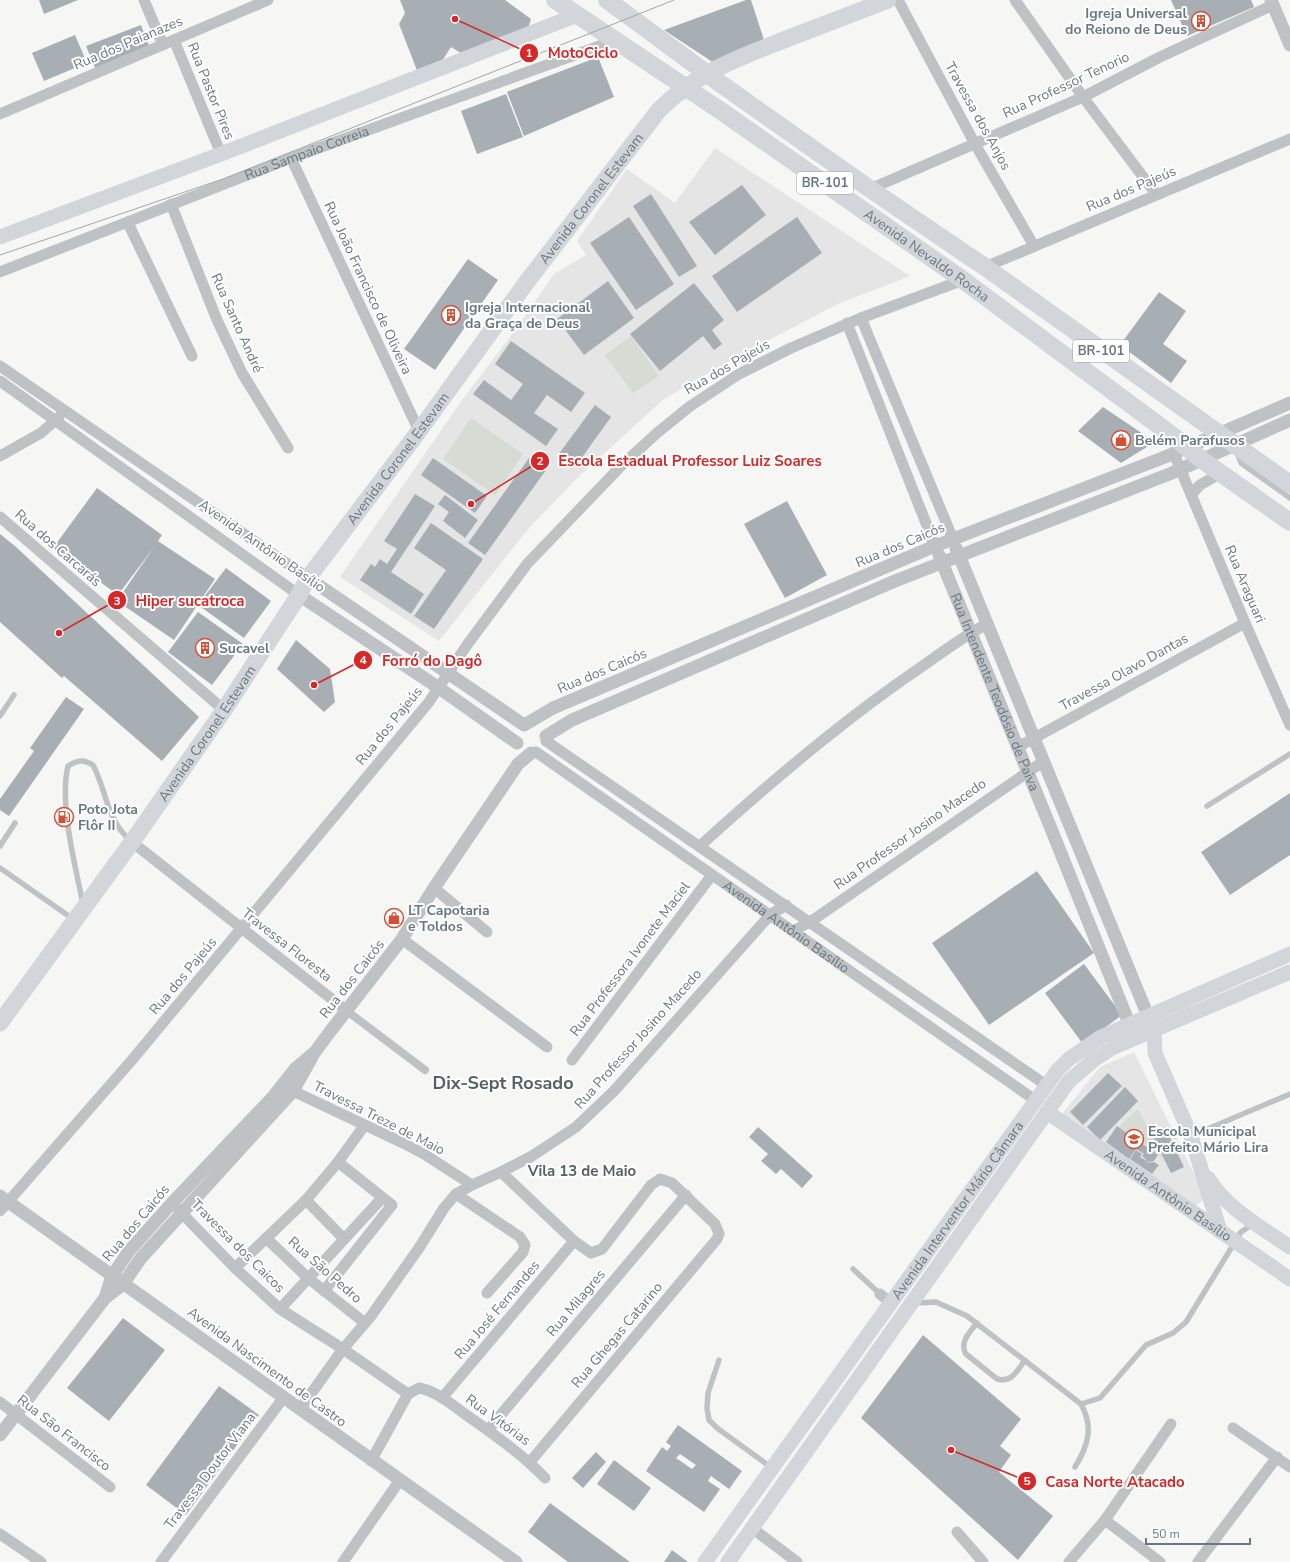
<svg xmlns="http://www.w3.org/2000/svg" width="1290" height="1562" font-family="'Nunito Sans',sans-serif">
<style>
.built{fill:#e4e5e4}
.green{fill:#d6dbd3}
.building{fill:#a8afb4;fill-rule:evenodd}
.lines{fill:none;stroke-linecap:round;stroke-linejoin:round}
.service{stroke:#bec2c5;stroke-width:5.5}
.pedestrian{stroke:#bec2c5;stroke-width:8}
.minor{stroke:#bec2c5;stroke-width:11}
.tertiary{stroke:#bec2c5;stroke-width:13}
.secondary{stroke:#d2d6da;stroke-width:15}
.primary{stroke:#d2d6da;stroke-width:17}
.trunk{stroke:#d2d6da;stroke-width:18}
.tram{stroke:#a0a6ab;stroke-width:1}
.labels{text-anchor:middle;dominant-baseline:central;stroke-width:4;stroke-linejoin:round;paint-order:stroke}
.shield{fill:#fff;stroke:#95a0a8;stroke-width:1}
.shield-label{font-size:13px;font-weight:bold;fill:#687882}
.poi-label{font-size:14px;font-weight:bold;fill:#687882;stroke:#fff;text-anchor:start}
.street-label{font-size:14px;fill:#687882;stroke:#fff}
.neighbourhood-label{font-size:15px;font-weight:bold;fill:#556167;stroke:#fff}
.district-label{font-size:18px;font-weight:bold;fill:#556167;stroke:#fff}
.leader{fill:none;stroke:#d62828;stroke-width:1.5}
.callout-dot{fill:#d62828;stroke:#fff;stroke-width:1.5}
.mark-label{font-size:12px;text-anchor:middle;font-weight:bold;fill:#fff}
.callout-label{font-size:15px;text-anchor:middle;font-weight:bold;fill:#d62828;stroke:#fff;stroke-width:4;stroke-linejoin:round;paint-order:stroke}
</style>
<rect width="100%" height="100%" fill="#f6f6f4"/>
<g class="built">
<polygon points="715,148 910,276 840,303 740,355 664,399 575,480 529,528 439,641 340,577 462,400 510,337 554,274 586,255 577,241 627,169 675,203"/>
<polygon points="1134,1052 1206,1198 1192,1208 1062,1114 1100,1067"/>
</g>
<g class="green">
<polygon points="631,336 659,376 633,393 605,355"/>
<polygon points="471,418 523,454 495,495 443,459"/>
<polygon points="1138,1109 1164,1159 1119,1127"/>
</g>
<g class="building">
<polygon points="39,0 78,0 44,14"/>
<polygon points="400,0 505,0 531,19 527,32 464,55 451,47 440,64 418,73 399,24 405,13"/>
<polygon points="746,0 751,0 765,43 714,63 664,30"/>
<polygon points="1171,0 1251,0 1254,7 1187,36"/>
<polygon points="141,25 150,48 96,70 86,46"/>
<polygon points="75,35 87,63 44,81 32,53"/>
<polygon points="598,57 614,97 524,136 507,92"/>
<polygon points="506,94 523,137 477,154 461,111"/>
<polygon points="742,185 766,215 715,255 689,222"/>
<polygon points="651,194 697,266 679,277 633,206"/>
<polygon points="629,217 674,284 636,310 590,243"/>
<polygon points="797,217 822,253 737,312 712,276"/>
<polygon points="468,259 498,280 435,370 404,349"/>
<polygon points="608,281 634,318 584,355 557,319"/>
<polygon points="694,283 724,320 712,330 722,344 714,350 703,336 660,371 630,334"/>
<polygon points="1159,292 1186,311 1163,344 1187,361 1171,383 1120,345"/>
<polygon points="511,341 585,393 571,412 547,395 534,413 558,429 546,446 473,394 484,380 511,400 523,384 495,364"/>
<polygon points="595,405 611,417 575,467 558,455"/>
<polygon points="1103,407 1155,442 1121,463 1078,431"/>
<polygon points="433,458 487,496 475,513 421,475"/>
<polygon points="529,458 546,470 485,555 468,543"/>
<polygon points="97,488 162,535 158,541 215,579 174,640 117,601 154,547 118,595 53,548"/>
<polygon points="415,494 435,506 391,572 424,594 411,614 360,580 371,564 375,567 380,559 387,564 397,549 384,541"/>
<polygon points="445,495 478,520 465,538 443,521 449,512 438,504"/>
<polygon points="787,501 827,575 785,598 744,524"/>
<polygon points="431,523 483,559 434,629 414,616 446,570 414,548"/>
<polygon points="0,534 16,547 199,717 162,761 64,676 62,678 0,622"/>
<polygon points="226,568 271,601 244,638 198,605"/>
<polygon points="198,612 243,644 212,685 168,652"/>
<polygon points="296,640 330,669 335,702 324,712 277,669"/>
<polygon points="66,697 84,709 9,816 0,810 0,799 34,751 30,748"/>
<polygon points="1290,793 1290,855 1230,895 1201,852"/>
<polygon points="1037,871 1094,953 989,1025 932,943"/>
<polygon points="1084,964 1122,1015 1083,1044 1045,993"/>
<polygon points="1108,1073 1122,1086 1083,1125 1070,1112"/>
<polygon points="1125,1087 1138,1101 1100,1140 1087,1127"/>
<polygon points="1117,1126 1158,1155 1154,1161 1149,1162 1142,1156 1144,1154 1136,1149 1129,1159 1106,1142"/>
<polygon points="758,1127 813,1176 802,1188 781,1169 776,1174 761,1161 768,1154 749,1137"/>
<polygon points="1165,1127 1184,1167 1171,1173 1152,1134"/>
<polygon points="1136,1150 1142,1154 1140,1157 1149,1162 1146,1163 1154,1162 1159,1165 1152,1174 1130,1159"/>
<polygon points="123,1318 165,1350 109,1421 67,1388"/>
<polygon points="923,1335 1021,1419 1000,1446 1011,1455 999,1472 1053,1516 1018,1560 861,1418"/>
<polygon points="219,1386 259,1415 186,1515 146,1485"/>
<path d="M678,1425l64,46 -13,18 -18,-13 -3,5 12,8 -16,23 -58,-41 16,-24 5,4 4,-5 -5,-4zM680,1454l16,11 -4,4 -16,-11z"/>
<polygon points="596,1452 606,1462 583,1488 572,1478"/>
<polygon points="614,1460 651,1488 634,1511 597,1484"/>
<polygon points="550,1503 630,1562 568,1562 528,1532"/>
<polygon points="672,1550 688,1562 664,1562"/>
</g>
<g class="lines">
<g class="service">
<polyline points="1237,452 1241,463 1290,498"/>
<polyline points="0,716 14,695"/>
<polyline points="1207,806 1290,754"/>
<polyline points="0,846 15,823"/>
<polyline points="0,868 73,919"/>
<path d="M83,904c-8,-39 -24,-101 -15,-138 10,-6 15,-7 25,-1 14,26 13,55 37,75"/>
<polyline points="1191,1136 1290,1094"/>
<polyline points="853,1269 880,1294"/>
<path d="M916,1303l20,-1 31,14 114,88c13,23 7,42 -6,63"/>
<path d="M977,1323c-7,9 -18,19 -11,31l31,25c15,4 20,-8 28,-19"/>
<polyline points="719,1360 708,1393 707,1408 709,1420 717,1428 772,1468"/>
<polyline points="1081,1404 1100,1398 1146,1345 1173,1333 1186,1322 1241,1232 1253,1224"/>
</g>
<polyline class="pedestrian" points="347,1011 425,1070"/>
<g class="minor">
<polyline points="144,0 163,45"/>
<polyline points="898,0 975,144 1034,246"/>
<polyline points="1015,0 1083,97 1156,194"/>
<polyline points="174,40 221,154"/>
<polyline points="0,114 268,0"/>
<polyline points="291,158 419,431"/>
<polyline points="870,189 1083,97 1160,57 1273,5"/>
<polyline points="171,204 217,320 242,373 288,448"/>
<polyline points="128,223 192,356"/>
<polyline points="985,267 1290,139"/>
<path id="s1" d="M0,272l291,-114 325,-118"/>
<polyline points="861,318 953,539"/>
<polyline points="847,323 935,546"/>
<polyline points="0,366 308,578"/>
<polyline points="0,381 299,595"/>
<polyline points="1174,454 1245,623 1290,725"/>
<polyline points="0,456 41,433 59,417"/>
<polyline points="1191,495 1200,485 1221,473"/>
<polyline points="0,517 224,710"/>
<polyline points="546,741 1046,1085"/>
<polyline points="1018,747 1245,623"/>
<path id="s2" d="M536,752l499,348"/>
<polyline points="132,842 347,1011"/>
<path d="M700,846c67,-61 136,-120 211,-172 25,-17 49,-36 76,-50"/>
<polyline points="434,888 487,932"/>
<polyline points="793,931 810,922 1044,761"/>
<polyline points="402,939 547,1047"/>
<polyline points="572,1060 712,875"/>
<polyline points="293,1091 403,1143 424,1154 472,1185"/>
<polyline points="501,1172 574,1241 591,1253 602,1249 651,1185 660,1179 672,1183 715,1224 719,1234 717,1239 530,1462"/>
<polyline points="456,1194 520,1237 525,1245 523,1252 487,1293"/>
<polyline points="306,1200 344,1239"/>
<polyline points="172,1203 235,1268 280,1309 343,1349 408,1394"/>
<polyline points="0,1211 132,1060 429,702 467,645 527,564 622,465 657,433 689,407 739,374 791,348 861,318 963,280"/>
<polyline points="266,1238 308,1278 365,1323"/>
<polyline points="235,1268 306,1200 338,1162 364,1126"/>
<polyline points="324,1291 392,1205 338,1162"/>
<polyline points="880,1294 891,1303"/>
<polyline points="280,1309 382,1198"/>
<polyline points="442,1398 574,1241"/>
<polyline points="0,1402 110,1487"/>
<polyline points="300,1409 343,1349 371,1316 419,1248 444,1208 456,1194 472,1185 501,1172 532,1156 576,1127 614,1091 770,915 786,905"/>
<polyline points="1233,1428 1290,1467"/>
<polyline points="488,1430 686,1195"/>
<path d="M371,1461l37,-67 11,-6c17,3 32,16 46,26 28,20 56,39 80,64"/>
<polyline points="1105,1520 1160,1562"/>
<polyline points="752,1528 797,1562"/>
<polyline points="957,1532 983,1562"/>
<polyline points="0,1534 41,1562"/>
<polyline points="161,1562 284,1397"/>
<polyline points="343,1562 400,1480"/>
<polyline points="1069,1562 1105,1520 1171,1424"/>
<polyline points="1198,1562 1277,1457"/>
</g>
<g class="tertiary">
<polyline points="1271,0 1290,45"/>
<polyline points="956,548 1148,1016"/>
<path id="s3" d="M939,555l113,276 77,192"/>
<polyline points="308,578 524,725"/>
<polyline points="299,595 439,688 517,743"/>
<polyline points="526,724 553,708 935,546 1165,457 1290,403"/>
<polyline points="546,736 572,720 895,581 1172,473 1290,420"/>
<polyline points="0,1196 516,1562"/>
<polyline points="105,1298 112,1276 129,1251 172,1203 272,1098 295,1069 315,1052 329,1033 402,939 434,888 518,764 531,753"/>
<polyline points="0,1435 105,1298 123,1284 141,1258 293,1091 312,1057"/>
</g>
<g class="secondary">
<polyline points="0,237 221,154 577,15"/>
<polyline points="1151,1022 1154,1029 1155,1053 1191,1136 1220,1231"/>
<path id="s4" d="M1047,1112l243,167"/>
<path d="M1208,1178c19,31 53,49 82,69"/>
<path id="s5" d="M705,1562l352,-491 12,-12 32,-22 189,-83"/>
<polyline points="728,1562 1069,1081 1095,1059 1114,1047 1290,972"/>
</g>
<path class="primary" id="s6" d="M0,1023l132,-181 92,-132 75,-115 9,-17 111,-147 107,-148 133,-173c40,-39 79,-52 130,-72 33,-13 66,-25 99,-38"/>
<g class="trunk">
<path id="s7" d="M555,0l166,111 242,169 210,156 29,24 88,62"/>
<polyline points="607,0 721,84 870,189 985,267 1290,484"/>
</g>
<polyline class="tram" points="0,255 223,179 674,0"/>
</g>
<defs>
<symbol id="building-ring" viewBox="-11 -11 22 22"><circle r="9.5" fill="#fff" stroke="#d25038" stroke-width="1.5"/><path d="M-4-6H4V6H1V3H-1V6H-4ZM-2.5-4.3h1.7v1.8h-1.7ZM.8-4.3h1.7v1.8H.8ZM-2.5-1h1.7V.8h-1.7ZM.8-1h1.7V.8H.8Z" fill="#d25038"/></symbol>
<symbol id="shop-ring" viewBox="-11 -11 22 22"><circle r="9.5" fill="#fff" stroke="#d25038" stroke-width="1.5"/><path d="M-5-2.5h2.3a2.7 3.5 0 0 1 5.4 0H5L5.5 6h-11ZM-1.5-2.5h3a1.5 2.3 0 0 0-3 0Z" fill="#d25038"/></symbol>
<symbol id="fuel-ring" viewBox="-11 -11 22 22"><circle r="9.5" fill="#fff" stroke="#d25038" stroke-width="1.5"/><path d="M-5.5-6h7V0h2V4h1.3V-2.5L3-4.5l.8-.8L6-3V5H2.5V1h-1V6h-7ZM-4.2-4.7v3.2H.2V-4.7Z" fill="#d25038"/></symbol>
<symbol id="school-ring" viewBox="-11 -11 22 22"><circle r="9.5" fill="#fff" stroke="#d25038" stroke-width="1.5"/><path d="M0-5L7-2L0 1L-7-2ZM-4 1L0 2.5L4 1V4Q0 6-4 4Z" fill="#d25038"/></symbol>
</defs>
<g fill-rule="evenodd">
<use href="#building-ring" x="1190" y="10" width="22" height="22"/>
<use href="#building-ring" x="440" y="304" width="22" height="22"/>
<use href="#shop-ring" x="1110" y="429" width="22" height="22"/>
<use href="#building-ring" x="194" y="637" width="22" height="22"/>
<use href="#fuel-ring" x="53" y="806" width="22" height="22"/>
<use href="#shop-ring" x="383" y="907" width="22" height="22"/>
<use href="#school-ring" x="1123" y="1128" width="22" height="22"/>
</g>
<g class="labels">
<g class="shield">
<rect x="797" y="172" width="56" height="22" rx="3"/>
<rect x="1073" y="340" width="56" height="22" rx="3"/>
</g>
<g class="shield-label">
<text x="825" y="183">BR-101</text>
<text x="1101" y="351">BR-101</text>
</g>
<g class="poi-label">
<text x="1187" y="13" text-anchor="end">Igreja Universal<tspan x="1187" dy="16">do Reiono de Deus</tspan></text>
<text x="465" y="307">Igreja Internacional<tspan x="465" dy="16">da Graça de Deus</tspan></text>
<text x="1135" y="440">Belém Parafusos</text>
<text x="219" y="648">Sucavel</text>
<text x="78" y="809">Poto Jota<tspan x="78" dy="16">Flôr II</tspan></text>
<text x="408" y="910">LT Capotaria<tspan x="408" dy="16">e Toldos</tspan></text>
<text x="1148" y="1131">Escola Municipal<tspan x="1148" dy="16">Prefeito Mário Lira</tspan></text>
</g>
<g class="street-label">
<text transform="translate(128 43) rotate(-23)">Rua dos Paianazes</text>
<text transform="translate(1066 85) rotate(-25)">Rua Professor Tenorio</text>
<text transform="translate(211 91) rotate(68)">Rua Pastor Pires</text>
<text transform="translate(978 116) rotate(61)">Travessa dos Anjos</text>
<text stroke="none"><textPath href="#s1" startOffset="329">Rua Sampaio Correia</textPath></text>
<text transform="translate(1131 189) rotate(-23)">Rua dos Pajeús</text>
<text stroke="none"><textPath href="#s6" startOffset="1015">Avenida Coronel Estevam</textPath></text>
<text stroke="none"><textPath href="#s7" startOffset="451">Avenida Nevaldo Rocha</textPath></text>
<text transform="translate(368 288) rotate(65)">Rua João Francisco de Oliveira</text>
<text transform="translate(237 323) rotate(66)">Rua Santo André</text>
<text transform="translate(727 367) rotate(-30)">Rua dos Pajeús</text>
<text stroke="none"><textPath href="#s6" startOffset="691">Avenida Coronel Estevam</textPath></text>
<text transform="translate(900 545) rotate(-23)">Rua dos Caicós</text>
<text transform="translate(262 546) rotate(35)">Avenida Antônio Basílio</text>
<text transform="translate(58 548) rotate(41)">Rua dos Carcarás</text>
<text transform="translate(1245 584) rotate(67)">Rua Araguari</text>
<text transform="translate(602 671) rotate(-23)">Rua dos Caicós</text>
<text transform="translate(1124 672) rotate(-29)">Travessa Olavo Dantas</text>
<text stroke="none"><textPath href="#s3" startOffset="148">Rua Intendente Teodósio de Paiva</textPath></text>
<text transform="translate(389 726) rotate(-51)">Rua dos Pajeús</text>
<text stroke="none"><textPath href="#s6" startOffset="356">Avenida Coronel Estevam</textPath></text>
<text transform="translate(910 834) rotate(-35)">Rua Professor Josino Macedo</text>
<text stroke="none"><textPath href="#s2" startOffset="305">Avenida Antônio Basílio</textPath></text>
<text transform="translate(287 945) rotate(38)">Travessa Floresta</text>
<text transform="translate(630 959) rotate(-53)">Rua Professora Ivonete Maciel</text>
<text transform="translate(183 976) rotate(-50)">Rua dos Pajeús</text>
<text transform="translate(352 979) rotate(-52)">Rua dos Caicós</text>
<text transform="translate(638 1039) rotate(-48)">Rua Professor Josino Macedo</text>
<text transform="translate(379 1118) rotate(27)">Travessa Treze de Maio</text>
<text stroke="none"><textPath href="#s4" startOffset="147">Avenida Antônio Basílio</textPath></text>
<text stroke="none"><textPath href="#s5" startOffset="433">Avenida Interventor Mário Câmara</textPath></text>
<text transform="translate(136 1223) rotate(-50)">Rua dos Caicós</text>
<text transform="translate(238 1246) rotate(45)">Travessa dos Caicos</text>
<text transform="translate(325 1270) rotate(41)">Rua São Pedro</text>
<text transform="translate(576 1303) rotate(-50)">Rua Milagres</text>
<text transform="translate(497 1310) rotate(-50)">Rua José Fernandes</text>
<text transform="translate(617 1335) rotate(-50)">Rua Ghegas Catarino</text>
<text transform="translate(267 1367) rotate(36)">Avenida Nascimento de Castro</text>
<text transform="translate(498 1420) rotate(36)">Rua Vitórias</text>
<text transform="translate(64 1433) rotate(38)">Rua São Francisco</text>
<text transform="translate(210 1471) rotate(-53)">Travessa Doutor Viana</text>
</g>
<g class="neighbourhood-label">
<text x="582" y="1171">Vila 13 de Maio</text>
</g>
<g class="district-label">
<text x="503" y="1083">Dix-Sept Rosado</text>
</g>
</g>
<path class="leader" d="M455 19L529 53M471 504L540 461M59 633L117 600M314 685L363 660M951 1450L1027 1481"/>
<g class="callout-dot">
<circle cx="455" cy="19" r="4"/>
<circle cx="471" cy="504" r="4"/>
<circle cx="59" cy="633" r="4"/>
<circle cx="314" cy="685" r="4"/>
<circle cx="951" cy="1450" r="4"/>
<circle cx="529" cy="53" r="10"/>
<circle cx="540" cy="461" r="10"/>
<circle cx="117" cy="600" r="10"/>
<circle cx="363" cy="660" r="10"/>
<circle cx="1027" cy="1481" r="10"/>
</g>
<g class="mark-label">
<text x="529" y="57">1</text>
<text x="540" y="465">2</text>
<text x="117" y="605">3</text>
<text x="363" y="664">4</text>
<text x="1027" y="1485">5</text>
</g>
<g class="callout-label">
<text x="583" y="58">MotoCiclo</text>
<text x="690" y="466">Escola Estadual Professor Luiz Soares</text>
<text x="190" y="606">Hiper sucatroca</text>
<text x="432" y="666">Forró do Dagô</text>
<text x="1115" y="1487">Casa Norte Atacado</text>
</g>
<path d="M1146 1538v6h104v-6" fill="none" stroke="#687882" stroke-width="2"/>
<text x="1152" y="1538" font-size="12" fill="#687882" stroke="#ffffff" stroke-width="3" paint-order="stroke">50 m</text>
</svg>
